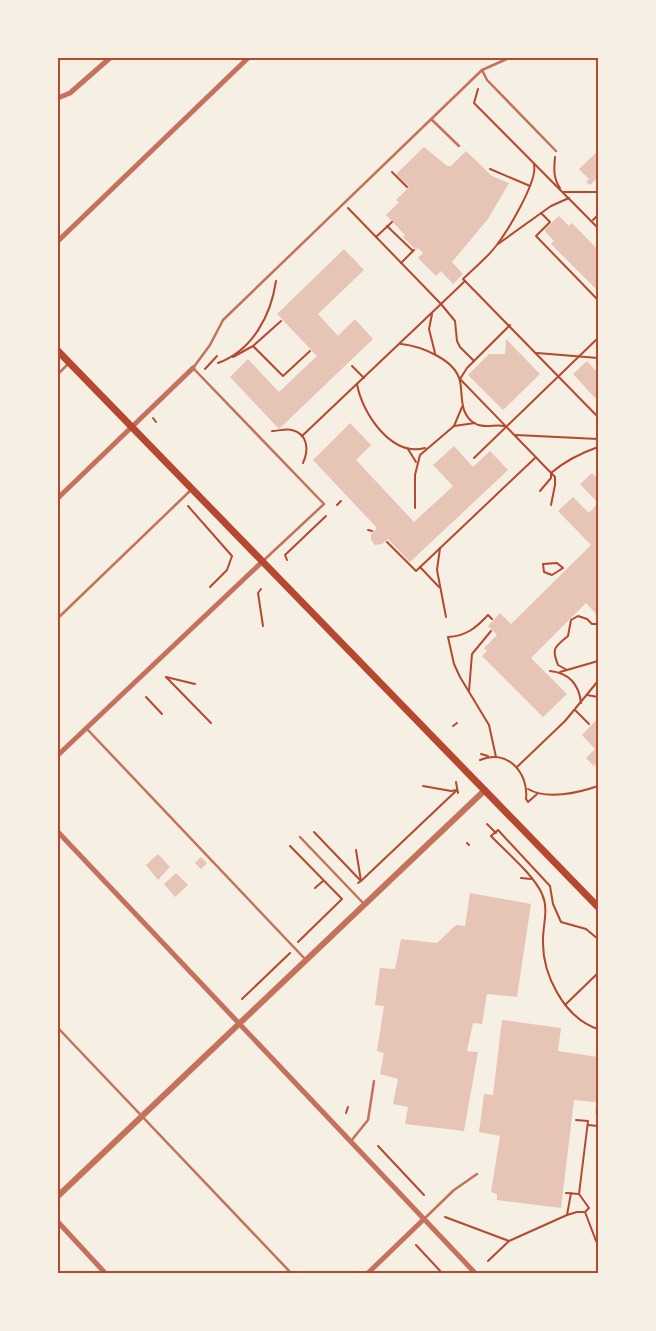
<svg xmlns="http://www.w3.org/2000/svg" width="656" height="1331" font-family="Quicksand,sans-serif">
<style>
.building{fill:#e6c5b7}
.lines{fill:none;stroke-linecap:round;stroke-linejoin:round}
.path{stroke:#b5482f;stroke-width:2}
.service{stroke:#c5725c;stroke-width:2.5}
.minor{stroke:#c5725c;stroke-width:5}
.tertiary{stroke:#c5725c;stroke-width:6}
.secondary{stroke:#b5482f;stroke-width:7}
.neatline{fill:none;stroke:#b5482f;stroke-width:2}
</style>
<rect width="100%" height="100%" fill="#f6efe4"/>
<g class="building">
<polygon points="424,147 447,166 451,166 466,151 492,176 509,183 488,219 452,262 463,274 453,284 441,271 436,276 418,258 423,253 418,248 416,250 403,237 405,235 386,215 399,202 396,200 409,187 396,174"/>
<polygon points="598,151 598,182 596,179 590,185 586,182 589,179 579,169"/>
<polygon points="559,216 569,226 572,223 598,250 598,291 551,244 554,241 544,230"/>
<polygon points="344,249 364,270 318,314 338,336 355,319 373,339 279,429 230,377 248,359 279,392 317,356 277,314"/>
<polygon points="506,339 540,374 503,410 468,375 489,354 505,354"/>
<polygon points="587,361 598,373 598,395 595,398 573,374"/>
<polygon points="350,423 371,445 356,460 414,522 453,486 433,465 454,446 473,467 490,451 508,470 410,562 388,539 382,544 375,545 371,540 371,534 377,528 313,460"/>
<polygon points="592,473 598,479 598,616 586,603 531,658 567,694 543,717 482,656 487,651 484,648 497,635 488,626 500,613 511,624 591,545 558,511 573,497 589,513 598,503 580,484"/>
<polygon points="598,718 598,762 594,766 586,758 595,749 582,735"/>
<polygon points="158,854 170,867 158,880 146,865"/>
<polygon points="201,857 207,863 201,869 195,863"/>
<polygon points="176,873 188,885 175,897 164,884"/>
<polygon points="470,893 531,904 517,997 487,994 482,1024 473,1023 467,1051 478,1052 464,1131 405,1124 408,1107 393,1104 398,1079 380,1074 384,1053 377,1051 384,1006 375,1005 380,968 395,969 401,939 437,943 456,925 465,926"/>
<polygon points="502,1020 561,1028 558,1051 598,1057 598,1115 595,1114 596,1102 574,1100 561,1208 497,1200 497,1194 491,1192 500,1136 479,1132 484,1094 493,1095"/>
</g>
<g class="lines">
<g class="path">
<polyline points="478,89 474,103 598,228"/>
<path d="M555,157c-1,11 -2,21 5,31"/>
<polyline points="490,169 530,186"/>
<polyline points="392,172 407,187"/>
<polyline points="563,192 598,192"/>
<polyline points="348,208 441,304 465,281 598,417"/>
<polyline points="541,213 550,222 536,236 598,300"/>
<polyline points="593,220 598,215"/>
<polyline points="387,226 413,251"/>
<polyline points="376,237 392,222"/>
<polyline points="498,244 551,206 569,198"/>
<polyline points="401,263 414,250"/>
<path d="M465,281l-2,-2c11,-11 24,-21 33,-33 11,-14 42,-65 38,-81"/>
<polyline points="432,314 429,329 435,353"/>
<polyline points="510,325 467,368 460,379 555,477 555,485 551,505"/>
<path d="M401,344c19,2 54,15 59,37 3,15 -1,32 14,42 9,6 21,1 30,3"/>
<polyline points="253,346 283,376 310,351"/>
<polyline points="537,353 598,358"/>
<polyline points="233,357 253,346 281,321"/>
<path d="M218,363c35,-13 53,-48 58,-82"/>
<polyline points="352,366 364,378"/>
<polyline points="205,369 217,356"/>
<path d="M357,384c5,29 34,73 68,64"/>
<polyline points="153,418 156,422"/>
<polyline points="454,426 462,407"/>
<path d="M272,431c7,0 14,-3 20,-1 16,4 17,20 11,33"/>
<polyline points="516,435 598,439"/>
<polyline points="302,436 441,304 455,321 457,341 460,347 474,361"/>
<polyline points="408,449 416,462"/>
<polyline points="474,458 598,338"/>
<path d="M540,491l11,-13v-5c14,-12 30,-20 47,-26"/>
<polyline points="337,505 341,501"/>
<polyline points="188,506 232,556 227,570 210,587"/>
<polyline points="415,508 415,475 420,455 454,426 475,423"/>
<polyline points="368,530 372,531"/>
<polyline points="387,542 416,571 535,458"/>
<polyline points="440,548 437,570 446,617"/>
<polyline points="287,560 285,555 326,516"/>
<polygon points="557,563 563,568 552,575 544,572 543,564"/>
<polyline points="420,567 439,587"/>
<polyline points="261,589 258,593 263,626"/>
<path d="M492,619l-4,-4c-12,13 -22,21 -40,22l6,27 6,13 29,48 7,32"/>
<path d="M567,670l-9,-5c-7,-17 -3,-18 10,-29l3,-16 7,-4 9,3 5,5h6"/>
<path d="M550,671c19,2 29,13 31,32"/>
<polyline points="560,672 598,661"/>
<polyline points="166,677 211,723"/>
<polyline points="166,677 195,684"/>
<polyline points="469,691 472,654 491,631"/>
<polyline points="587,695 598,697"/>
<polyline points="146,697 162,714"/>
<polyline points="575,710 589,724"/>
<polyline points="453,726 457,723"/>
<polyline points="481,754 488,756"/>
<path d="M480,760c27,-12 49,13 46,39l2,3 9,-8"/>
<polyline points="517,767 565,721 598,681"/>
<polyline points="456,782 458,793"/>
<polyline points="423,786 451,791 457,790"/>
<path d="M528,789c19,11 50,4 70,-3"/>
<polyline points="487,824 496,833"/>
<polyline points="314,832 361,881 457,790"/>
<polyline points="467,843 469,845"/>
<polyline points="290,846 342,899 298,942"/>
<polyline points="356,850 361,881 358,883"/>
<polyline points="521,878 531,879"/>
<polyline points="315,888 323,881"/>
<path d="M598,939l-12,-10 -25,-7 -8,-18 -3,-18 -52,-56 -7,6c15,16 43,39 51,58 7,15 1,30 1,46 -1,34 21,78 55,89"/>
<polyline points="242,999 290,953"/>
<polyline points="565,1005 598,973"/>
<polyline points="346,1113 348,1107"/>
<polyline points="576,1120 588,1121 579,1194 589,1208 585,1212 598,1246"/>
<polyline points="588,1125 598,1126"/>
<polyline points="378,1146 424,1195"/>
<polyline points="566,1193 579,1194"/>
<polyline points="567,1215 577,1212 584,1212"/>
<polyline points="445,1217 509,1241"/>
<polyline points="416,1245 443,1274"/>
<polyline points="488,1261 509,1241 567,1215 571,1193"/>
</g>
<g class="service">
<polyline points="482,70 487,80 556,151"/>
<polyline points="431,119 459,146"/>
<polyline points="58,374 68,364"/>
<polyline points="264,560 324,504 193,368 210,345 223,320 482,70 509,58"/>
<polyline points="58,618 192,489"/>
<polyline points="87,729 305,959"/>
<polyline points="300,837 364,904"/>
<polyline points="58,1028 292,1274"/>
<polyline points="351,1141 368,1120 374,1081"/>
<polyline points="424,1219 454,1190 477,1174"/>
</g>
<g class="minor">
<polyline points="58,98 70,93 110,58"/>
<polyline points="58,241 248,58"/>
<polyline points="58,498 193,368"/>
<polyline points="58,755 263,561"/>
<polyline points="58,832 476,1274"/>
<polyline points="58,1222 106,1274"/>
<polyline points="367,1274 424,1219"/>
</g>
<polyline class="tertiary" points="58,1196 485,790"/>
<polyline class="secondary" points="58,351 598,907"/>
</g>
<rect width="656" height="1331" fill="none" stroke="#f6efe4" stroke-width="118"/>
<rect x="59" y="59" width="538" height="1213" class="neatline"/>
</svg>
